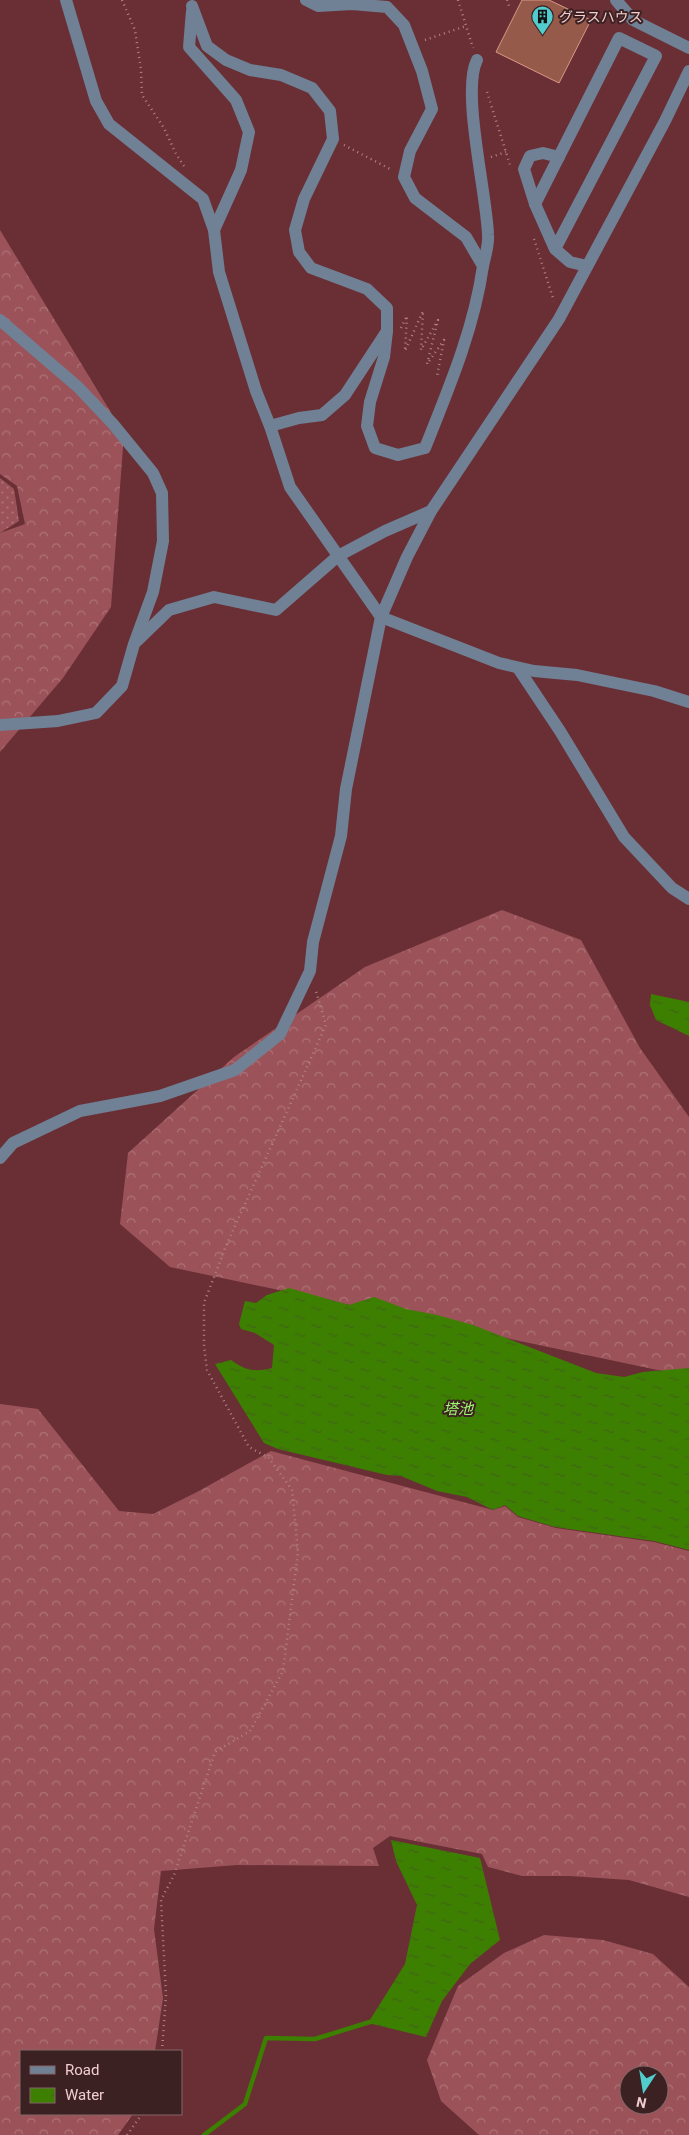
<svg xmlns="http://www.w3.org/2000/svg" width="689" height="2135" font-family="Roboto,'Noto Sans JP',sans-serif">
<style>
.grass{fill:url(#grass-dots)}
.forest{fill:url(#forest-crowns);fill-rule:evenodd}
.water{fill:url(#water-ripples)}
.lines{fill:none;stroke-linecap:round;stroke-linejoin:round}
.stream{stroke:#3d7f00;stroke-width:4.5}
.building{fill:#965a4a;stroke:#d99886}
.path{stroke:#b18386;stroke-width:2.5;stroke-dasharray:1 4;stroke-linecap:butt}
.minor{stroke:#708095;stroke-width:12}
.labels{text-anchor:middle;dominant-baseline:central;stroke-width:4;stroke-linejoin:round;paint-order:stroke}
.poi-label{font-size:14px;fill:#f1cdce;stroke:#3c2123;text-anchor:start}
.water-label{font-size:15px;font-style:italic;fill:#a1f772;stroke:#3c2123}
</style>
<defs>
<pattern id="grass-dots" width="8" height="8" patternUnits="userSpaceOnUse" patternTransform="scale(1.25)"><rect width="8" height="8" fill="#9b5359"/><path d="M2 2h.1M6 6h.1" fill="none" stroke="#ae7277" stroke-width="1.8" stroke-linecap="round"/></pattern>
<pattern id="forest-crowns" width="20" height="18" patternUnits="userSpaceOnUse" patternTransform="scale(1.25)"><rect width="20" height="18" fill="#9b5359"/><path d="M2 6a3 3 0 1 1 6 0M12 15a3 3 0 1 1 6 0" fill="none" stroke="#ae7277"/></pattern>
<pattern id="water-ripples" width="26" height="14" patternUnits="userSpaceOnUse" patternTransform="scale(1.25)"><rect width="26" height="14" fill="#3d7f00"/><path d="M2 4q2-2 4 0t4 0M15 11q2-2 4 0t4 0" fill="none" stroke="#416519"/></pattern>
</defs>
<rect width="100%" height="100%" fill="#692f35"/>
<polygon class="grass" points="0,478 14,489 19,521 0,533"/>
<g class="forest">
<polygon points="0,230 124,434 111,607 63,678 0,752 0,533 25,524 17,486 0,474"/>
<polygon points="502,910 581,940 640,1048 689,1117 689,1372 667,1372 170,1267 120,1224 128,1153 234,1057 365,967"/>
<polygon points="0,1404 38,1409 119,1511 153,1514 197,1492 271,1451 493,1510 505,1506 518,1517 556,1528 654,1542 689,1551 689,1897 629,1880 570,1876 522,1876 488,1867 482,1854 390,1836 373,1848 379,1866 237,1865 161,1871 154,1929 163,1998 155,2051 21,2051 21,2114 133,2114 118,2135 0,2135"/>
<path d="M544,1935l59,5 50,14 36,33v148h-210l-38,-34 -14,-41 31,-74 46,-33zM629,2075h30v30h-30z"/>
</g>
<g class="water">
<polygon points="651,994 689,1002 689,1036 656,1020 650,1005"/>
<path d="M289,1288l60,17 25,-8 32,12 31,6 36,10 123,48 28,4 19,-5 46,-4v182l-35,-9 -99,-14 -37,-11 -13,-11 -12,5 -26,-13 -30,-6 -36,-15 -14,-1 -109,-26 -14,-6 -49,-79 16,-4c15,11 24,12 41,8l2,-23 -19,-12 -14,-4 -2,-5 6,-23 11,2 11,-8z"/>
<polygon points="391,1840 480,1858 500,1940 470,1964 442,2001 426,2037 368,2023 405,1964 417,1905 396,1861"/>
</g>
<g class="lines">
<polyline class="stream" points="204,2135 245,2104 266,2038 315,2039 373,2021"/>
</g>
<polygon class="building" points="522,0 549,0 591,20 559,83 496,52"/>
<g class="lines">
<g class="path">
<polyline points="122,0 135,30 141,70 142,95 164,128 176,154 184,166"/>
<polyline points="458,0 473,48"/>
<polyline points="507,0 509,6"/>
<polyline points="425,40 466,26"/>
<polyline points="487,92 510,165"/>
<polyline points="344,145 392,170"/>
<polyline points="491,157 506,152"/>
<polyline points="534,239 554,301"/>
<polyline points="401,328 407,316 405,351 423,311 421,350 438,320 427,364 444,340 437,376 439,374"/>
<polyline points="162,2051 166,1995 161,1900 174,1875 215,1752 250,1731 283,1671 298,1552 292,1490 269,1458 249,1447 207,1370 204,1346 204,1303 226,1246 326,1025 316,991"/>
<polyline points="127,2135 142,2114"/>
</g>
<g class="minor">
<polyline points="66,0 96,101 109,124 203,199 214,230 219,272 256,391 270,426 290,487 381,617 499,663 534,671 577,675 654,691 689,702"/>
<path d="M306,0l12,6 34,-2 35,3 17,18 18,46 10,38 -22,42 -6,26 11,21 51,39 17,29c-9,63 -34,122 -58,182l-27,7 -23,-7 -8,-22 3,-24 14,-45 3,-26"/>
<polyline points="616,0 633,20 689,48"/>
<polyline points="192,6 207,46 226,60 250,70 281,75 312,88 330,111 333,139 304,199 295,230 299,252 311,268 367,289 387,308 387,331 345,395 322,415 299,418 270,426"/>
<polyline points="192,11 189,47 236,100 249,132 241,170 214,230"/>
<path d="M477,60c-16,31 10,135 11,175 1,10 -3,21 -5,31"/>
<polyline points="535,204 524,169 530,156 543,153 559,157"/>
<polyline points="555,249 656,56 619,38 535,204 555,249 570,262 587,266"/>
<polyline points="0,320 78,387 113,424 153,473 162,493 163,541 153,592 134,644 122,686 96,713 58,721 0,725"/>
<polyline points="137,641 169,610 214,597 276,610 338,556 385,531 431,511"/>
<polyline points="518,668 560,731 624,837 672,888 689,899"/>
<polyline points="0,1158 13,1143 80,1111 160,1096 235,1070 280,1034 310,971 313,942 341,836 346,789 381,617 407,557 431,511 559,319 665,121 689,71"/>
</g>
</g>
<defs>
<symbol id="building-pin" viewBox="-11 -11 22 30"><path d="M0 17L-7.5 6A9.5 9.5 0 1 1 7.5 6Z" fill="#52cdce" stroke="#3c2123"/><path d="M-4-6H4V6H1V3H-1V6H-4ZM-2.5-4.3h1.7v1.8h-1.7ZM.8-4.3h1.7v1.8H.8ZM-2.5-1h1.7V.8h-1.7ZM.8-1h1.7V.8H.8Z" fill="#111"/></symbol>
</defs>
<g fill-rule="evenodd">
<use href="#building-pin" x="530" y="4" width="25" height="34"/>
</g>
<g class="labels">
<g class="poi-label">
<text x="559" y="17">グラスハウス</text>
</g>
<g class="water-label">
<text x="458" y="1409">塔池</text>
</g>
</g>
<rect x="20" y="2050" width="162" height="65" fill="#3c2123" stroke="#846667"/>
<rect x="30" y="2066" width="25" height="8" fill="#708095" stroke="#846667"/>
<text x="65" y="2075" font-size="15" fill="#f1cdce">Road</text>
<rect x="30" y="2088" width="25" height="15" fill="url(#water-ripples)" stroke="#846667"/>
<text x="65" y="2100" font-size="15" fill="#f1cdce">Water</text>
<g transform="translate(644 2090) rotate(192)"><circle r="24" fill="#3c2123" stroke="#846667"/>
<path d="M0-4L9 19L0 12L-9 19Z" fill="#52cdce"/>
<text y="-8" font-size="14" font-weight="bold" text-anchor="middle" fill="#f1cdce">N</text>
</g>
</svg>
